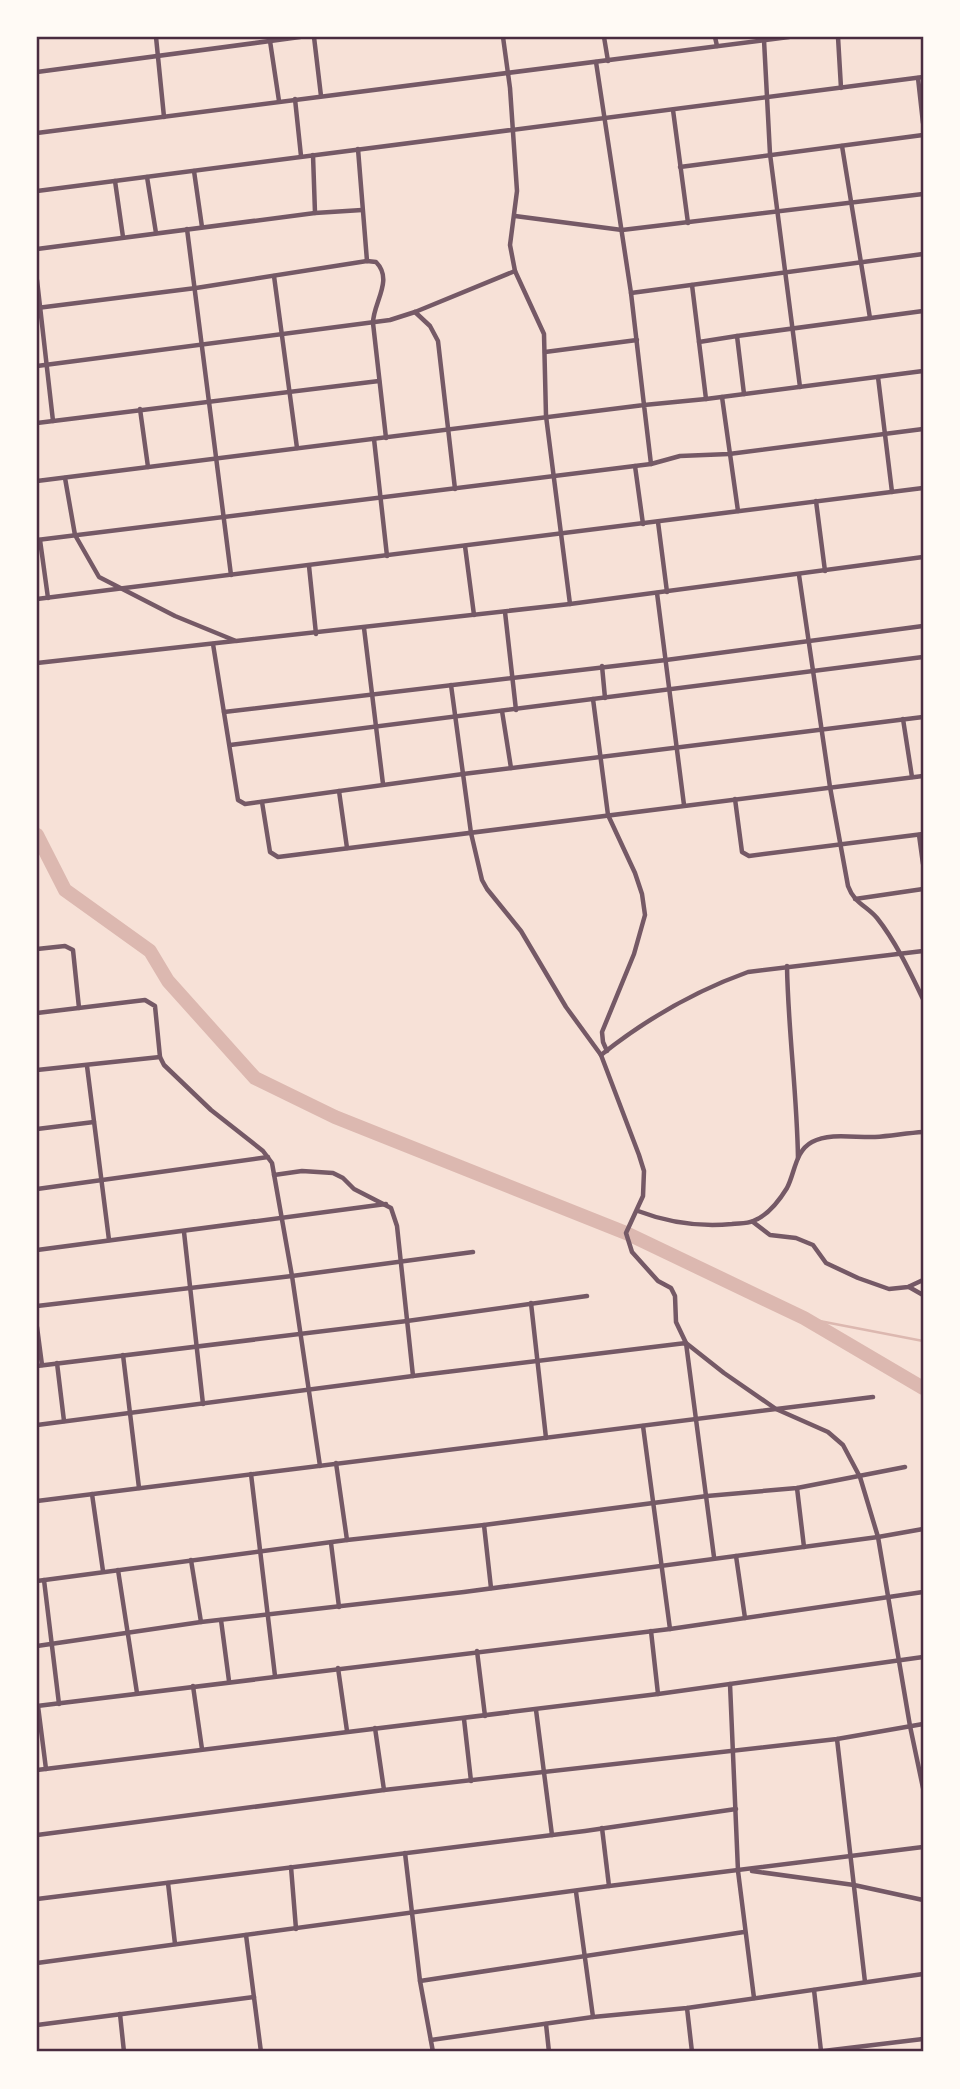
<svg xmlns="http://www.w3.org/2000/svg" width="960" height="2089" font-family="Quicksand,sans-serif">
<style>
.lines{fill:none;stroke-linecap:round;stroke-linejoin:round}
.stream{stroke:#dcb8b0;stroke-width:2.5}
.river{stroke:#dcb8b0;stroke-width:14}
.minor{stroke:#755966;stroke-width:4.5}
.neatline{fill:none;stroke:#4a2c40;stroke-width:2.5}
</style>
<rect width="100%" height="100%" fill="#f7e1d7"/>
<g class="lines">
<polyline class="stream" points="804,1318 923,1341"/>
<polyline class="river" points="37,835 65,890 150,951 168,981 255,1078 335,1117 626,1233 804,1318 923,1388"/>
<g class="minor">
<polyline points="156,37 164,117"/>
<polyline points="314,37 321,96"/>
<polyline points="503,37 510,88 517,191 510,245 515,271 544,334 546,416 570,604"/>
<polyline points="604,37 608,61"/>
<polyline points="715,37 717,46"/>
<polyline points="838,37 841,88"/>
<polyline points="764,40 770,154 800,387"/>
<polyline points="270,41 279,101"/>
<polyline points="37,72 300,37"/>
<polyline points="918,78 923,123"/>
<polyline points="295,99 301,156"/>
<polyline points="673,110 688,223"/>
<polyline points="37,133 789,37"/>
<polyline points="842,146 870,318"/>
<polyline points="358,149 367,261"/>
<polyline points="313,155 315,213"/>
<polyline points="680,167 923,135"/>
<polyline points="194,171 202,227"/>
<polyline points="147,177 156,233"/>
<polyline points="115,181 123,237"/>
<polyline points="37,191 923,77"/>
<polyline points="515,216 622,230 923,194"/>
<polyline points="187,229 231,575"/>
<polyline points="37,249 315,213 362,210"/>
<polyline points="274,276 297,448"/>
<polyline points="37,280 53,421"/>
<polyline points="692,285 699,342"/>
<polyline points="631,293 923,254"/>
<path d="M37,308l159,-20 171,-27 9,1c18,18 -3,41 -3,61l13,115"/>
<polyline points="415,312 430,326 438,341 455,489"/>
<polyline points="737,336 923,311"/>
<polyline points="545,352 637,340"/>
<polyline points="37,366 390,320 415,312 515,271"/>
<polyline points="878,377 892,492"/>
<polyline points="744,394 737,336 699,342 706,399 644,405 651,464 680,456 729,454 923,429"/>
<polyline points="722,397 738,511"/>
<polyline points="706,399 923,371"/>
<polyline points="140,409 148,467"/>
<polyline points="37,423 379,381"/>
<polyline points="374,439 387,556"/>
<polyline points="635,466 643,524"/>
<polyline points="65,478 75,535 99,577 175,616 236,641 570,604 923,557"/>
<polyline points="37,481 644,405 631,293 596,62"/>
<polyline points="816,501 825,571"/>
<polyline points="658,522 667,592"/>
<polyline points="37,540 651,464"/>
<polyline points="40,540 48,598"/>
<polyline points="465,546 474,615"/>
<polyline points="309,566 316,634"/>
<path d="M799,575l31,212 18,99c6,17 19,20 29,32 19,24 33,54 46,81"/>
<polyline points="657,593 684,805"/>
<polyline points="37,599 923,488"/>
<polyline points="505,612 516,710"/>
<polyline points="364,628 383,784"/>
<polyline points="213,644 238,800 245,804 463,774 923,717"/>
<polyline points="37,663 235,641"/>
<polyline points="602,666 605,698"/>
<polyline points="451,685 471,833 482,880 487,889 521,931 566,1007 601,1055 639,1155 644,1171 643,1196 626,1233 632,1252 658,1281 671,1288 675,1296 676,1322 686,1343 724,1373 776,1409 828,1432 843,1445 860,1477 878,1537 910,1726 923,1788"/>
<polyline points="593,699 608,815 635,873 642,894 645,915 634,954 602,1032 603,1042 607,1051"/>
<polyline points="502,711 511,768"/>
<polyline points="224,712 666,660 923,626"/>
<polyline points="903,719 912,777"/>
<polyline points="230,745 923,657"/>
<polyline points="339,791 347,848"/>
<polyline points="735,799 742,852 749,856 923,834"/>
<polyline points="262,802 270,852 278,857 923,776"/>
<polyline points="919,835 923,864"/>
<polyline points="855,899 923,889"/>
<polyline points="37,949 65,946 73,950 79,1008"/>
<path d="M787,966c1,64 10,127 11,192"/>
<polyline points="37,1013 145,1000 155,1006 160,1057 164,1065 211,1110 263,1151 272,1163 292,1276 320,1466"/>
<path d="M601,1055c44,-35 94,-64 147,-83l175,-21"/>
<polyline points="87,1066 109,1240"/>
<polyline points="37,1070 160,1057"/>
<polyline points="37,1129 94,1122"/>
<polyline points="274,1175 302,1171 333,1173 343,1178 354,1189 391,1208 397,1226 413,1376"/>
<polyline points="37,1189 268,1157"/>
<path d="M638,1211c31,12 61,16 94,13 6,-1 15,0 21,-3 14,-5 26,-20 34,-33 8,-15 8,-37 25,-46 18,-10 44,-4 63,-5 16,-1 32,-4 48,-5"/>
<polyline points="753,1222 770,1235 796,1238 813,1245 826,1263 858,1278 889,1289 908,1287 923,1280"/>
<polyline points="184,1232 203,1404"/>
<polyline points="37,1250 386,1204"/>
<polyline points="909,1287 923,1295"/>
<polyline points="531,1303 546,1438"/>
<polyline points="37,1306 292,1276 473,1252"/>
<polyline points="37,1327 42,1365"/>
<polyline points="123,1355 139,1488"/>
<polyline points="57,1363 64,1421"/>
<polyline points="37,1366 407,1321 587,1296"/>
<polyline points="37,1425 413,1376 686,1343 714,1557"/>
<polyline points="643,1426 670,1629"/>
<polyline points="336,1463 347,1540"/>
<polyline points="251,1474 275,1676"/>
<polyline points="797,1488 804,1547"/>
<polyline points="92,1494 103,1571"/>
<polyline points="37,1501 873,1397"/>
<polyline points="484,1525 491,1588"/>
<polyline points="331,1543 339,1607"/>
<polyline points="736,1556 745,1618"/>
<polyline points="191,1560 201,1622"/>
<polyline points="118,1570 137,1693"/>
<polyline points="44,1580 59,1704"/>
<polyline points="37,1581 347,1540 484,1525 707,1496 797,1488 905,1467"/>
<polyline points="221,1620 229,1681"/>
<polyline points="651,1631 658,1694"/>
<polyline points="37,1646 201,1622 464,1592 878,1537 923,1529"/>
<polyline points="477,1651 485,1716"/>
<polyline points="338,1668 347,1731"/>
<polyline points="730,1684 738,1871 754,1998"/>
<polyline points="193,1686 202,1749"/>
<polyline points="37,1706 670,1629 923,1592"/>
<polyline points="38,1706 46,1769"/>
<polyline points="536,1710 552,1835"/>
<polyline points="464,1719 471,1781"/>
<polyline points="375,1728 384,1790"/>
<polyline points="837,1739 865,1982"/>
<polyline points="37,1770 658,1694 923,1657"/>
<polyline points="602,1828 609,1886"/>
<polyline points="37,1835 384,1790 837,1739 923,1724"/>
<polyline points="405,1853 420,1981 433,2052"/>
<polyline points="291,1867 296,1929"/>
<polyline points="752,1871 854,1885 923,1900"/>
<polyline points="168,1883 175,1944"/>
<polyline points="576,1892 593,2017"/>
<polyline points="37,1899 585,1831 736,1809"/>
<polyline points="246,1935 261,2052"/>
<polyline points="37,1963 609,1886 923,1847"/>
<polyline points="420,1981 744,1932"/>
<polyline points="814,1990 821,2051"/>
<polyline points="687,2008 692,2052"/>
<polyline points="120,2014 124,2052"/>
<polyline points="546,2024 549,2052"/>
<polyline points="37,2025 254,1997"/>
<polyline points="431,2040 593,2017 687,2008 923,1974"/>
<polyline points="815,2052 923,2039"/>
</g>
</g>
<rect width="960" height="2089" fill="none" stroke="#fffaf5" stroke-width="77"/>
<rect x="38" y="38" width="884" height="2012" class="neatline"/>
</svg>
